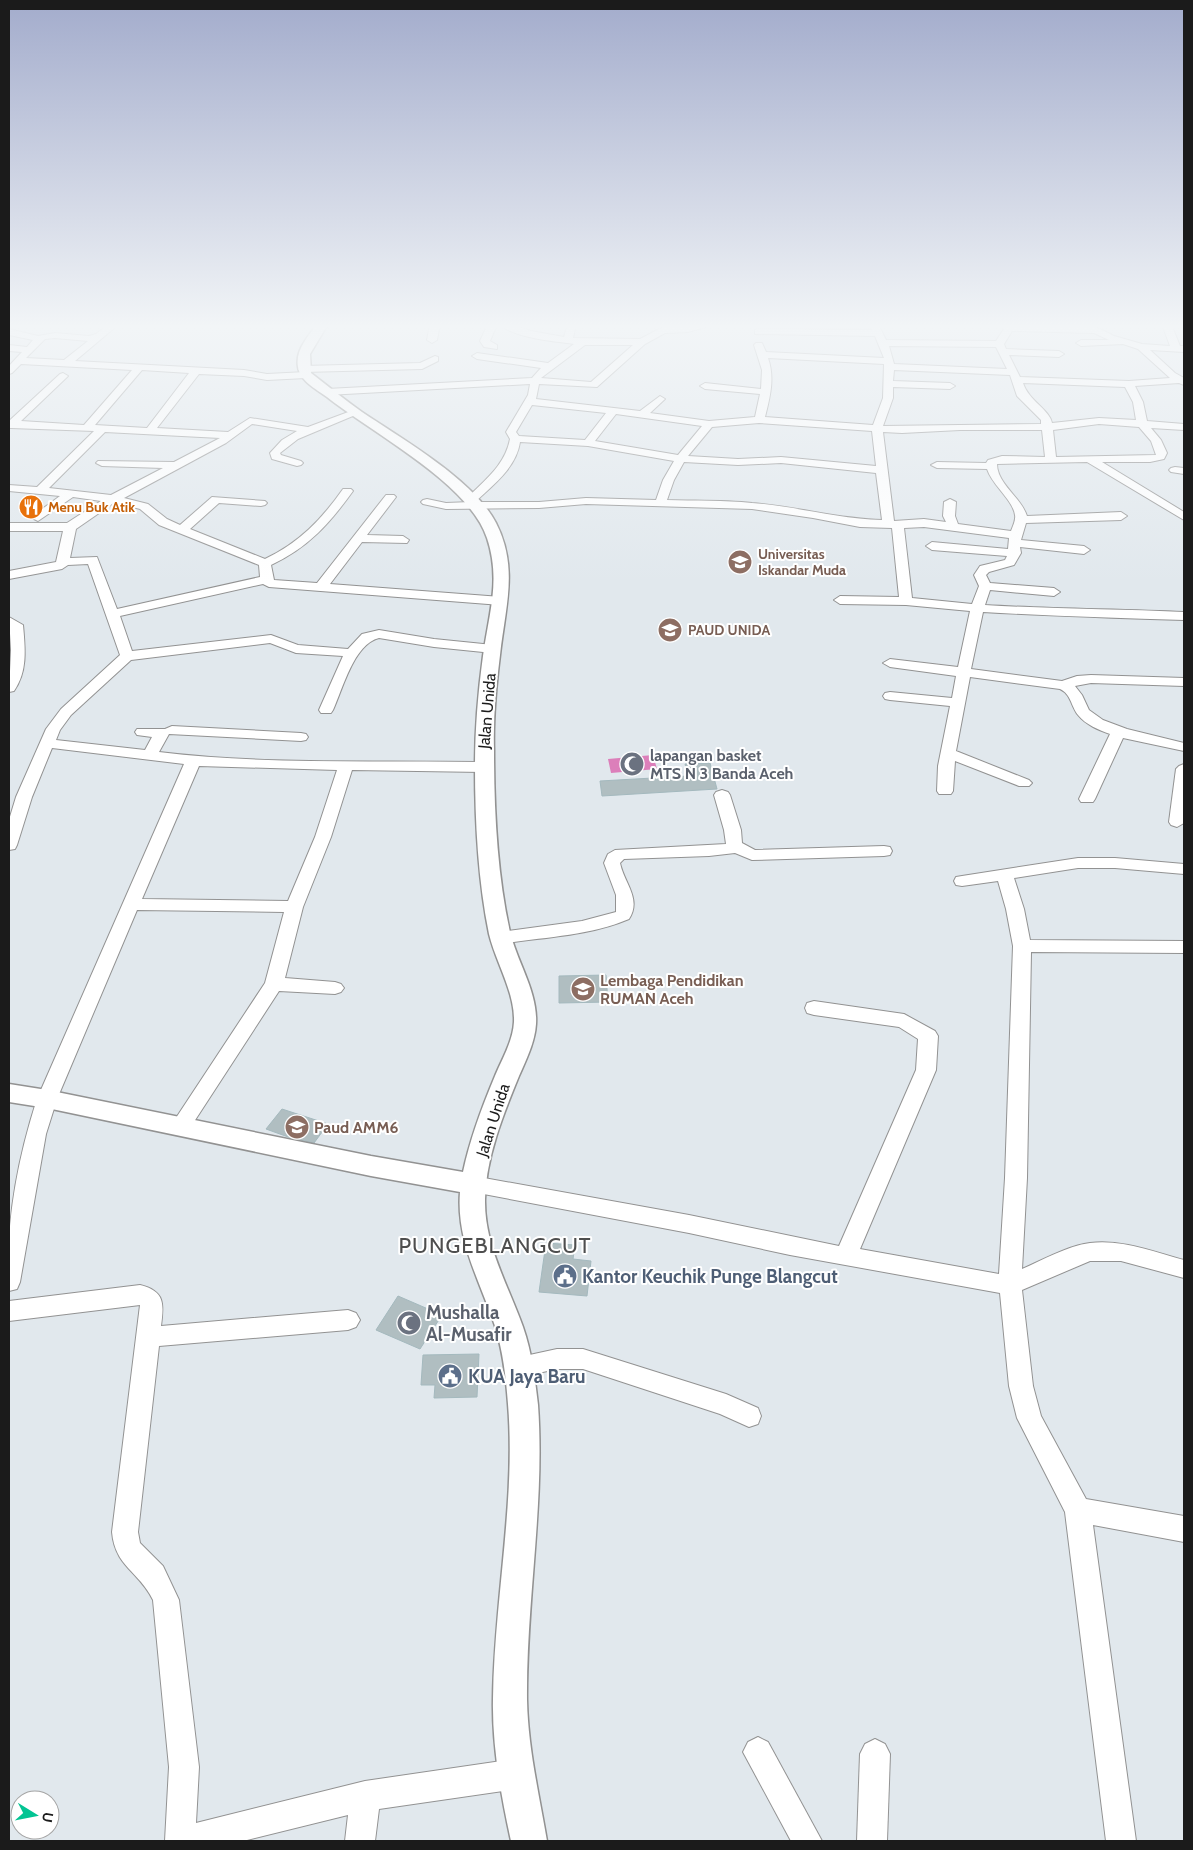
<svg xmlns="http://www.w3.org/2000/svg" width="1193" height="1850" font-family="Cabin,sans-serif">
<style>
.pitch{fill:#dc7fba}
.building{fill:#b0bec1;stroke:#a4b9be}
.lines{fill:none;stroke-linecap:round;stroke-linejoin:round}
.minor-casing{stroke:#929292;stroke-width:2}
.tertiary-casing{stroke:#929292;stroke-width:3}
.minor{fill:#fff;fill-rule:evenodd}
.tertiary{fill:#fff;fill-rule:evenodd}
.labels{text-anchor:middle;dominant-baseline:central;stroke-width:4;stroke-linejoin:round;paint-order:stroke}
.far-food-label{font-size:14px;font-weight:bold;fill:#c56008;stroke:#fff;text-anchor:start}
.far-education-label{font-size:14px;font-weight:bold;fill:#785e54;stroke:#fff;text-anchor:start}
.street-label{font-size:16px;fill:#1b1b1b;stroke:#fff}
.worship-label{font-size:16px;font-weight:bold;fill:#5b616d;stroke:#fff;text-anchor:start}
.education-label{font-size:16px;font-weight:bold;fill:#785e54;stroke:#fff;text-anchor:start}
.near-service-label{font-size:19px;font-weight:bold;fill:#4e5e75;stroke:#fff;text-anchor:start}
.near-worship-label{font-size:19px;font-weight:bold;fill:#5b616d;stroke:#fff;text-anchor:start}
.near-quarter-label{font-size:22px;letter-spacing:1px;fill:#4e4e4e;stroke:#fff}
</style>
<rect width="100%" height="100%" fill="#e1e8ed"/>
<polygon class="pitch" points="653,755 657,769 611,773 608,759"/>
<g class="building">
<polygon points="710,763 717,789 602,796 600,781 688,776 685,764"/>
<polygon points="606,975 608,1002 559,1003 559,976"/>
<polygon points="282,1109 328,1124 314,1143 291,1138 266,1129"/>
<polygon points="546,1243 575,1245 573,1259 591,1261 587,1296 539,1292"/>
<polygon points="398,1296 442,1315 420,1349 376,1330"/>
<polygon points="479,1354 477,1397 434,1398 435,1385 421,1385 423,1355"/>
</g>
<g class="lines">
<defs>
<g id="minor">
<path d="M109,324h10l-44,37 169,9 23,4 39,-2 5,3 -5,3 -39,2 -23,-4 -45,-2 -42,54 71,4 22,-14 58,9 43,-16h8l1,2 -62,26 -18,14 1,2 20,6 2,2 -2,2 -4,1 -25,-7 -2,-6 12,-13 15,-9 -45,-7 -26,19 -102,55 24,6 19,15 13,6 32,-28 53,4 2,2 -2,2 -4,1 -42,-3 -29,26 75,30c34,-16 57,-40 78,-70h8l2,2c-23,32 -45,57 -82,74l3,15 43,3 69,-88h8l2,2 -29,38 36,1 6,4 -2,3 -45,-1 -32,42 171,13 6,4 -6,4 -232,-18 -6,-3 -143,32 12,35 139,-16 27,10 50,4 14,-15 17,-4 55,9 59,6 7,4 -7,4 -59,-6 -55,-9c-25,6 -36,50 -46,72l-2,3h-10l-2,-3 24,-54 -47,-3 -26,-10 -139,17 -60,55 -11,15 -4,10 89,10 7,-13 -15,-2 -2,-3 2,-3h28l7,-3 129,7 5,1 2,3 -2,3 -5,1 -132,-7 -10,18c107,13 216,8 324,10l5,2 3,3 -3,3 -5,2 -131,-2 -21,67 -28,70 -18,71 50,4 6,2 3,4 -3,4 -6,2 -56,-3 -91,140 -7,3 -7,-3 -3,-5 3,-5 91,-138 19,-71 -147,-2 -80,189 -11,35 -26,148 -3,7 -8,2c-4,-64 8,-130 28,-192l147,-335 -132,-16 -20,49 -15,48 -2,4 -6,1v-30l7,-23 30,-68 15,-20 59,-54 -32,-91 -20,1 -6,4 -53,10v-8l47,-9 7,-31h-54v-8h58l34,-22 -28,-4 -35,24 -4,-2 -2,-2 2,-2 26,-19 -51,-5v-6l28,2 57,-56 -83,-3h-2v-7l51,-47 3,-1 5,3 -2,2 -45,43 63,4 48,-55 -111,-6 -9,9 -3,1v-8l13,-14 -13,-1v-6l18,2 6,-7 -24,-5v-6l29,7 17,-3 34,3 7,-2zM55,338l33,3 -24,19 -38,-2 19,-19zM142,370l47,3 -42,55 -52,-3zM105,432l115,6 -46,24 -76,-1 -2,2 6,3 61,2 -52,27 -62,-7zM115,502l25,7 19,16 100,40 1,12 -143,32 -20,-52 -27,1 6,-29zM199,766l138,4 -22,67 -27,64 -146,-2z"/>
<polygon points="430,324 440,324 437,340 432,343 427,340"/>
<polygon points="488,324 497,324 490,341 497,345 497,349 484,347 480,341"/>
<path d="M499,324h11l21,7 33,6 4,-13h8l-3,14 67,1 23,-12 47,-3 -1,2 -21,6 -23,1 -20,11 -48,43 -58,-3 -3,15 104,12 20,-15 5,3 -15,14 59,8 46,-4 5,-23 -55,-5 -5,-3 5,-3 56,6 1,-19 -8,-25 2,-2h6l4,9 118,6 -9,-22 -120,-2v-4l3,-1 114,1 -2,-6h8l8,16 110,1 8,-12 -5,-5h10l87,3 18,9 28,8 28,2 -8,-22h9l9,22h4v6l-34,-2 25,23 9,5v7l-5,-2 -44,3 8,16 4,19 37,3v6l-33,-2 10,12 6,13 -3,6 -14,3h-48l82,50v8l-97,-58 -90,2c0,20 24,33 30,52l94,-4 6,4 -6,4 -95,3 -5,17 63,6 6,4 -6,4 -64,-7 1,6 -7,12 -25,7 -3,3 4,8 64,5 6,4 -6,4 -64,-6 -5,15c66,4 132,4 199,7v8c-67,-2 -134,-4 -201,-8l-12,57 91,12 15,-5 14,-1 93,3v8l-93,-3 -16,3 7,9 7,15 14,10 24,9 57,14v8l-61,-13 -28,61 -2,3h-12l-2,-3 31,-65c-11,-4 -24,-9 -32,-19 -7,-9 -7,-21 -18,-26l-90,-12 -14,74 73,29 3,3 -3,3h-10l-64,-25 -2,30 -2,3h-12l-2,-3 1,-25 12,-60 -60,-6 -5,-1 -2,-3 2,-3 5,-1 62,6 4,-22 -66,-9 -7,-4 7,-4 68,8 12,-56 -64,-6 -66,-1 -6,-4 6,-4 59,1 -7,-69 -32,-1 -47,-9 -61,-9 -166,-5 -47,4 -93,1 -23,-5 -2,-2 2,-2 4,-1 19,4 25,-1 -5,-3 2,-2c18,-18 37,-32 42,-58l-4,-7 22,-37 2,-11 -203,11 -5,-3 5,-3 205,-11 9,-10 -64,-9 -5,-3 5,-3 71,10 26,-19c-20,-3 -60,-6 -75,-20zM1012,331l82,2 15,7h-28l-5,3 5,3 42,-2 15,5 32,29 -41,3 -109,-4 -11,-22 50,2 5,-3 -5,-3 -53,-2 -2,-5zM585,345h48l-42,37 -50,-4zM889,346l107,1 11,22 -113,-5zM768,358l116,6 -1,34 -10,27 -108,-8c5,-20 10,-39 3,-59zM894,370l116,5 7,21 24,24v4l-158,2 10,-28v-11l57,2 5,-3 -5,-3 -57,-2zM1023,383l102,4 8,15 3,18 -37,-2 -47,5c-2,-13 -24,-23 -29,-40zM532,405l74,8 -21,27 -66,-4 -3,-4zM616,414l86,12 -24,29 -83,-14zM759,423l113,8 4,35 -95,-9 -43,2 -50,-3 24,-29zM1099,424l40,3 12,14 5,14 -100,2 -3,-27zM960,430h82l3,27 -43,-1 -14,4 -2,3 -49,-1 -6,3 6,3 50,1c5,16 26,31 28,46 1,5 -2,11 -4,16l-53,-7 -3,-8 1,-14 -6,-3 -6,3 -1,14 3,6 -22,-3 -30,2 -11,-89 19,1zM520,442l68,4 86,15 -11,19 -7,20 -70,-2 -47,4h-66l3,-1c17,-16 40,-33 44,-59zM684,462l54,3 43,-2 95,10 6,47c-44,-1 -87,-14 -130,-17 -28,-3 -57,-2 -85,-3l7,-20zM924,527l85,11 -1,11 -76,-7 -6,4 6,4 75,6 -2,4 -25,6 -6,9 5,11 -7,18 -60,-6 -8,-70z"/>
<polygon points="435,356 438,357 438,361 422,369 303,372 298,369 303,366 420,363"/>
<polygon points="1175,467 1184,468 1184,474 1171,472 1169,470 1171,468"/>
<path d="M9,617l14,8c2,23 5,46 -9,66l-5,1 2,-42z"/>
<polygon points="1184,764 1184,823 1177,827 1171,825 1169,822 1176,769 1179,766"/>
<path d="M722,790l6,2 2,3 11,35 1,13 13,7 129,-4 6,1 2,4 -2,4 -6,1 -132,4 -17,-7 -26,3 -85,3 -4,4c4,20 22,36 9,56 -40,17 -86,18 -128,25l-6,-2 -3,-4 3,-4 6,-2 81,-11 34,-9v-17l-12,-32 4,-9 7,-4 111,-6 -2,-14 -10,-35 2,-3z"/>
<path d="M1078,858h37l69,6v10l-69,-6h-37l-64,10 10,31 6,31 154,1v12l-153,-1 -4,226 -5,91c21,-9 45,-23 68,-26 32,-4 64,9 94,17v18l-63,-17h-31l-68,29 11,96 8,30 45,83 98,17v26l-91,-17 43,316h-30l-41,-329 -48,-94 -8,-32 -9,-93 -210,-38 -101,-22 -216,-41 -7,-2 -4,-6 4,-6 7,-2 216,39 150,31 77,-176 2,-31 -19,-12 -85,-12 -7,-2 -2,-5 2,-5 7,-2 90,13 31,17 3,5 -2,34 -76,179 139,25 6,-96 8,-232 -7,-37 -8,-28 -36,5 -6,-1 -2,-4 2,-4 6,-1z"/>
<path d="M140,1285c25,6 24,19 21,41l187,-16 8,3 4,7 -4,7 -8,3 -189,16 -21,186 2,11 23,23 16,34 20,167 -3,56 169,-42 151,-22 10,5 5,10 -5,10 -10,5 -137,20 -4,32h-30l3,-26 -105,26h-78l4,-74 -16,-167c-14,-29 -38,-33 -41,-68l28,-227 -131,16v-20z"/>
<polygon points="557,1349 583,1349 726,1394 758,1408 761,1416 758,1424 749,1427 720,1414 583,1369 557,1369 519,1377 511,1373 507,1366 511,1359"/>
<polygon points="758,1737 768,1742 822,1841 791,1841 743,1752 748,1742"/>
<polygon points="875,1739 885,1744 890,1754 887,1841 857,1841 860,1754 865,1744"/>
</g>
<path id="tertiary" d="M317,324h11l-18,30 1,19c17,13 34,27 51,39 40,27 112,68 134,111 23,45 9,85 4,132 -4,32 -7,63 -6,95 0,60 3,124 16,182 7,30 28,60 26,92 -1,18 -10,36 -17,52 -16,39 -33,81 -34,123 -1,46 23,86 38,128 9,26 12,52 15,78 7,99 -12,196 -11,295 1,48 12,94 20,141h-36c-10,-46 -19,-95 -18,-142 1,-98 23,-197 15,-295 -2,-27 -5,-53 -13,-78 -15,-45 -39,-85 -35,-134l-89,-16 -324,-68 -38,-6v-18l38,6 324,66 92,16c7,-33 19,-65 32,-96 7,-17 18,-35 19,-54 1,-30 -18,-59 -25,-88 -11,-54 -14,-112 -14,-168 0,-37 3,-73 8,-110 6,-43 18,-76 4,-118 -18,-55 -115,-105 -160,-141 -11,-8 -27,-16 -29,-30 -3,-17 10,-30 19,-43z"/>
</defs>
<use href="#minor" class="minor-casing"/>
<use href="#tertiary" class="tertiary-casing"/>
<use href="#minor" class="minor"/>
<use href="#tertiary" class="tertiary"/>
</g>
<linearGradient id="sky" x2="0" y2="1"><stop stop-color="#a3accc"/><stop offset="0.56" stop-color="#f2f5f7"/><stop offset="1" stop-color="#f2f5f7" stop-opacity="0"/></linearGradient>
<rect width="1193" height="583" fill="url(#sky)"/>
<defs>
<symbol id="restaurant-disc" viewBox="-11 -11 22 22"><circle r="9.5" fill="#e8710a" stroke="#fff"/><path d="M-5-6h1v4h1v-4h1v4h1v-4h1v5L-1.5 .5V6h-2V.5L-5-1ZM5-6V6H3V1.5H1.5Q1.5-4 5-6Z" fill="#fff"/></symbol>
<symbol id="university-disc" viewBox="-11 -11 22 22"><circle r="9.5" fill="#8d6e63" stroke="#fff"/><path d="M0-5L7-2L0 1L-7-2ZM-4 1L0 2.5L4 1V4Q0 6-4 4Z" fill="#fff"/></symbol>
<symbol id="school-disc" viewBox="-11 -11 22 22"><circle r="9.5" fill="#8d6e63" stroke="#fff"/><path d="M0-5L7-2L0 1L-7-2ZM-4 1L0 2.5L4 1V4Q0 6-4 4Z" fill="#fff"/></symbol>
<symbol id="mosque-disc" viewBox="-11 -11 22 22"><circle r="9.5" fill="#6b7280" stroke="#fff"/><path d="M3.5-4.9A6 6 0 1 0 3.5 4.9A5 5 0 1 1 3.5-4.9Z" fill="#fff"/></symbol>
<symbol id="civic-disc" viewBox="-11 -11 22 22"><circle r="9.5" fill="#5c6f8a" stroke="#fff"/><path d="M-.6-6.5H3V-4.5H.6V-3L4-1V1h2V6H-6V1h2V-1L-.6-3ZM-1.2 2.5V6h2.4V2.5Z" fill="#fff"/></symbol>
</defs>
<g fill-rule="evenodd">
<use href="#restaurant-disc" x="17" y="493" width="28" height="28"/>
<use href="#university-disc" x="726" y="548" width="28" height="28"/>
<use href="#school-disc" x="656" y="616" width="28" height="28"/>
<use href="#mosque-disc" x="618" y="750" width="28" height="28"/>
<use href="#school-disc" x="569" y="975" width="28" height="28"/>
<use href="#school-disc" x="283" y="1113" width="28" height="28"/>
<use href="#civic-disc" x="551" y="1262" width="28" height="28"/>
<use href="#mosque-disc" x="395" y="1309" width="28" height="28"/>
<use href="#civic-disc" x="436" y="1362" width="28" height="28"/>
</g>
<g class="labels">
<g class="far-food-label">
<text x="48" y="507">Menu Buk Atik</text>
</g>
<g class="far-education-label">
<text x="758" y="554">Universitas<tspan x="758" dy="16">Iskandar Muda</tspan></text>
<text x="688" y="630">PAUD UNIDA</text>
</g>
<g class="street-label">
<text transform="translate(487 711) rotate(-85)">Jalan Unida</text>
<text transform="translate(493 1120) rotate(-72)">Jalan Unida</text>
</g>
<g class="worship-label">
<text x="650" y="755">lapangan basket<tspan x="650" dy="18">MTS N 3 Banda Aceh</tspan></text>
</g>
<g class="education-label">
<text x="600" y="980">Lembaga Pendidikan<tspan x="600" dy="18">RUMAN Aceh</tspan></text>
<text x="314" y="1127">Paud AMM6</text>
</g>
<g class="near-service-label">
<text x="582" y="1276">Kantor Keuchik Punge Blangcut</text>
<text x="468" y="1376">KUA Jaya Baru</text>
</g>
<g class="near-worship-label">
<text x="426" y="1312">Mushalla<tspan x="426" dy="22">Al-Musafir</tspan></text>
</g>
<g class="near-quarter-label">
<text x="495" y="1245">PUNGEBLANGCUT</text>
</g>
</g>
<rect width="1193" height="1850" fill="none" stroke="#1b1b1b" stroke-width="20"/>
<g transform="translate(35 1815) rotate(100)"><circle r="24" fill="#ffffff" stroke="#a4a4a4"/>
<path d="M0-4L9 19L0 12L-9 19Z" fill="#03c493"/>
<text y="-8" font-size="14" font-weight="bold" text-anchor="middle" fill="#1b1b1b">U</text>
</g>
</svg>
